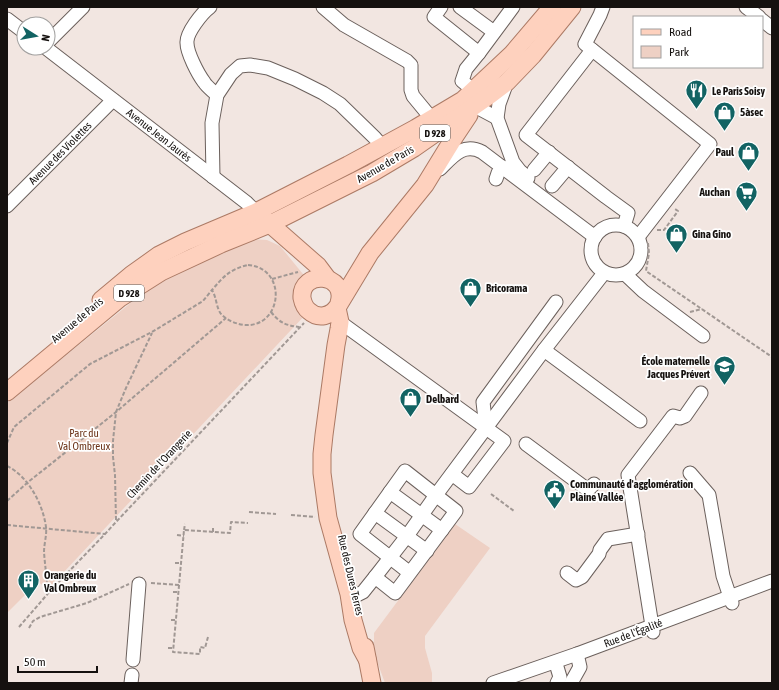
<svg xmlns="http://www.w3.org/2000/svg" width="779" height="690" font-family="'Asap Condensed',sans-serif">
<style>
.green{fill:#eed0c4}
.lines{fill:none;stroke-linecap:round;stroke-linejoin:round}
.minor-casing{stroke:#6b605c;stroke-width:15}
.major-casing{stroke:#ac7a65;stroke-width:19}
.path{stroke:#a19894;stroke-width:2;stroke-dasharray:4 2;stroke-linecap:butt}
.minor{stroke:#fff;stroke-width:13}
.major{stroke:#fed1be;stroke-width:17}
.labels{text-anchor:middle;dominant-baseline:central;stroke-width:3.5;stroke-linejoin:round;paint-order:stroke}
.shield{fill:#fff;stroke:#5b5857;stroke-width:1}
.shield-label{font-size:10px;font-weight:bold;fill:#15110f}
.poi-label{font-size:11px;font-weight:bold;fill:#15110f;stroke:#fff;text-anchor:start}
.street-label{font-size:11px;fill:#15110f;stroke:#fff}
.park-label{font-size:11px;fill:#6b3217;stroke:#fff}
</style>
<rect width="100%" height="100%" fill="#f2e6e1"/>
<g class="green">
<polygon points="252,239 267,240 280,246 307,279 307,313 48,589 38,582 7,613 7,403 133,301 164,280 220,253"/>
<polygon points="455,524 490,548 425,636 425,648 432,673 432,683 385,683 375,656 374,644 374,633"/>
</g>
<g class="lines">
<defs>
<g id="minor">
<path d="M210,7c-8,6 -24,26 -23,36 0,10 11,31 17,39 3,5 9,9 13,13"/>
<polyline points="323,7 344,25 407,61 411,65 411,90 413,96 432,119"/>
<polyline points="441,7 434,17 479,53"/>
<polyline points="460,7 494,32"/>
<polyline points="603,7 600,15 585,44 710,144 638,237"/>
<polyline points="746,7 759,17"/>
<polyline points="7,19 24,32"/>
<polyline points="762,20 772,28"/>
<polyline points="48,42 83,7"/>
<polyline points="46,48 247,203 256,212 250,218"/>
<polyline points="592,50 526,135 606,197 628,213 624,226"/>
<polyline points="507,82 499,104 497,118 513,162 520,171 528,178"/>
<polyline points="473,90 462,81 466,69 479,53 513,7"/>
<polyline points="467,102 497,118"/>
<path d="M440,169c12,-12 23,-27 42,-17l113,85"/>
<polyline points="534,170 549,152"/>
<polyline points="213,177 212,123 217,95 231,74 240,66 250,65 268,68 295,79 323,93 340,104 375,138 382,146"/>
<polyline points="496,179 498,173 503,167"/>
<polyline points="552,186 568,167"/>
<polyline points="7,206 113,100"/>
<circle cx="616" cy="250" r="25"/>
<polyline points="625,274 643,291 703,336"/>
<polyline points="340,322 504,441 469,487 452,474"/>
<polyline points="544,350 640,421"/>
<polyline points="486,428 483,402 556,302"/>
<polyline points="526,444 588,490 594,484"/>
<polyline points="690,473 709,495 723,576 732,603"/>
<polyline points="390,492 442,530"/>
<polyline points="375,513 427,551"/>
<polyline points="567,573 576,580 582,577 599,554 600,550 608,539 638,534"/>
<polyline points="375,577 395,593 456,511 405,471 360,534 410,573"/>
<polyline points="349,594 357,595 363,592 375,577 407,536 436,495 544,350 604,273"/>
<polyline points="653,632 628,475 673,416 680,418 685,416 701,393"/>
<polyline points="133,660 139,584"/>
<polyline points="557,667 560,677 557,683"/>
<polyline points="131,683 132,675"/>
<polyline points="493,683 577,654 772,581"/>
<polyline points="571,683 580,667 577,654"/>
</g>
<g id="major">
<polyline points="262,217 318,266 327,278"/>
<polyline points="101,300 131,275 159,255 185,242 256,212 348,165 416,128 463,100 512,54 552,7"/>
<path d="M339,303c9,-30 -39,-34 -37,-5 1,5 3,10 7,13 10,9 22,5 29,-5l32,-53 55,-68 30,-49 14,-21"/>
<polyline points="337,308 340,322 339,329 336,345 324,435 322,454 322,473 328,518 349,594 353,620 361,648 367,659"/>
<polyline points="7,392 120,298 161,272 221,244 270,224 372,173 414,148 490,95 507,82 533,55 572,7"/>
<polyline points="365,647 372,683"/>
</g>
</defs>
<use href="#minor" class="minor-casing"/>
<use href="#major" class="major-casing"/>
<g class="path">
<polyline points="657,230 664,230 678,211 675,209"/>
<polyline points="648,243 649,253 646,271 772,357"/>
<path d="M248,265c40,3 35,63 -4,60 -7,-1 -16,-4 -22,-10 -6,-6 -5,-17 -10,-25 11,-13 18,-21 36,-25z"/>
<polyline points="272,279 298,272"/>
<path d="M271,312c9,11 14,13 28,15"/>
<polyline points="690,312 702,309"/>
<polyline points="7,443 14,427 90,364 152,332 203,301 212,290"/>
<path d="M7,466c21,10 36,38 39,61 1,8 -2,17 -2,25 1,14 3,27 4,41"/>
<polyline points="491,494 514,511"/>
<polyline points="7,501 27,483 116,412 226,318"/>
<polyline points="249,512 276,514"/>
<polyline points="291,515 315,517"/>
<polyline points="116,520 115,475 113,457 113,441 116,412 126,388 152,333"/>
<polyline points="7,525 105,534"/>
<polyline points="184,530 185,524"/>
<polyline points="213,532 213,527"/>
<polyline points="177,535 184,536"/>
<polyline points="175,563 181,563"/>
<polyline points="151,583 179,585"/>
<polyline points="173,592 178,592"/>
<polyline points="7,608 7,610"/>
<polyline points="171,620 176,620"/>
<polyline points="19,627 51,590 105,534 116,522 304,323"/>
<polyline points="29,628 33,621 40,617 87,603 129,584"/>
<polyline points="208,637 205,648 200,647 200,654 173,652 184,530 230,533 231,522 248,523"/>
<polyline points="168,648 173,648"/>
</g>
<use href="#minor" class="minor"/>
<use href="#major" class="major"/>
</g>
<defs>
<symbol id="restaurant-pin" viewBox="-11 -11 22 30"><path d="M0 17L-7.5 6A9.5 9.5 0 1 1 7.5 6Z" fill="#126363" stroke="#fff"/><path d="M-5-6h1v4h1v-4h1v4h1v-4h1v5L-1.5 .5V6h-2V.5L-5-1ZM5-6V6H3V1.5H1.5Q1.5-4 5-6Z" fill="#fff"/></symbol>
<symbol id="shop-pin" viewBox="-11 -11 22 30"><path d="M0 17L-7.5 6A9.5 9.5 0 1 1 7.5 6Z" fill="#126363" stroke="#fff"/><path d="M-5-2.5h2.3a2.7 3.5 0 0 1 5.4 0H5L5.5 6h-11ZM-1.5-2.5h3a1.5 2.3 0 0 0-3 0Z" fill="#fff"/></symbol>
<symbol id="supermarket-pin" viewBox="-11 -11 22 30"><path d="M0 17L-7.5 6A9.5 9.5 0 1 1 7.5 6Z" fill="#126363" stroke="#fff"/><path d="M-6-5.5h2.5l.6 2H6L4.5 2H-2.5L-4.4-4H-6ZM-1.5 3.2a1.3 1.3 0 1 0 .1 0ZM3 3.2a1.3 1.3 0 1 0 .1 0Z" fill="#fff"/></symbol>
<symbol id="school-pin" viewBox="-11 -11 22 30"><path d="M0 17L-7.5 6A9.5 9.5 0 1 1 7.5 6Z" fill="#126363" stroke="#fff"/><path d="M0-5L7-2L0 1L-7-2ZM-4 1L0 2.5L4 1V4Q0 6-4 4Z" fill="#fff"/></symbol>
<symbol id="civic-pin" viewBox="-11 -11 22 30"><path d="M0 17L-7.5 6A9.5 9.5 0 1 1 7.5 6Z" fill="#126363" stroke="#fff"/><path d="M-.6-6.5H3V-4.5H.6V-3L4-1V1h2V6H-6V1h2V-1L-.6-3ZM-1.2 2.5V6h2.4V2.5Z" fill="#fff"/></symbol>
<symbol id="building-pin" viewBox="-11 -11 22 30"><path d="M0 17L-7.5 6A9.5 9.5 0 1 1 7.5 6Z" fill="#126363" stroke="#fff"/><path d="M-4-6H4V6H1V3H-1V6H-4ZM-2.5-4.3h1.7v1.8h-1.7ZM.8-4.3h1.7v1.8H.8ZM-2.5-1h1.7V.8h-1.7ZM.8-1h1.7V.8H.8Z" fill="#fff"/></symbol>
</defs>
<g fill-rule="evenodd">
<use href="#restaurant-pin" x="684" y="78" width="25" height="34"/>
<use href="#shop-pin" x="712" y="100" width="25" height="34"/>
<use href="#shop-pin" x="736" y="140" width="25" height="34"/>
<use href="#supermarket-pin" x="734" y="180" width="25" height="34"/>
<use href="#shop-pin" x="664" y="222" width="25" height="34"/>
<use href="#shop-pin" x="458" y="276" width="25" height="34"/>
<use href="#school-pin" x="712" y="354" width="25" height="34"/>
<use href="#shop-pin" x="398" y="386" width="25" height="34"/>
<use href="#civic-pin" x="542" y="478" width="25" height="34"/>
<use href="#building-pin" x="16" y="568" width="25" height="34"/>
</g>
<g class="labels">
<g class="shield">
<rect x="420" y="125" width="30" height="16" rx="3"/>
<rect x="114" y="285" width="30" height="16" rx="3"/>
</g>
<g class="shield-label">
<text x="435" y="133">D 928</text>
<text x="129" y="293">D 928</text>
</g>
<g class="poi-label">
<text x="712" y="91">Le Paris Soisy</text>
<text x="740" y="112">5àsec</text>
<text x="734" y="152" text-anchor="end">Paul</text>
<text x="730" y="192" text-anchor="end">Auchan</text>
<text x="692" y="234">Gina Gino</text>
<text x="486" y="288">Bricorama</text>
<text x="710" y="361" text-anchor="end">École maternelle<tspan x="710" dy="13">Jacques Prévert</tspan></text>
<text x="426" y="399">Delbard</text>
<text x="570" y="484">Communauté d'agglomération<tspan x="570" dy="13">Plaine Vallée</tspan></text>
<text x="44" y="575">Orangerie du<tspan x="44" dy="13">Val Ombreux</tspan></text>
</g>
<g class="street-label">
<text transform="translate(159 135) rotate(38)">Avenue Jean Jaurès</text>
<text transform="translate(60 153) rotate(-45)">Avenue des Violettes</text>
<text transform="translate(385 164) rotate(-30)">Avenue de Paris</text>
<text transform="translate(77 320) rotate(-40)">Avenue de Paris</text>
<text transform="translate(159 464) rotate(-47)">Chemin de l'Orangerie</text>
<text transform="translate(351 575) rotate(77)">Rue des Dures Terres</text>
<text transform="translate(633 633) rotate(-21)">Rue de l'Égalité</text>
</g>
<g class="park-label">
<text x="84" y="433">Parc du<tspan x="84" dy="13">Val Ombreux</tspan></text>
</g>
</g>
<rect width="779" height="690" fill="none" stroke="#15110f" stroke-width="16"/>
<rect x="633" y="16" width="130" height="52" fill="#ffffff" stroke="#a1a09f"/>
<rect x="641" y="29" width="20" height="6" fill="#fed1be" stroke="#a1a09f"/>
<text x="669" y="36" font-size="12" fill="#15110f">Road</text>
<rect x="641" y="46" width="20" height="12" fill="#eed0c4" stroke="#a1a09f"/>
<text x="669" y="56" font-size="12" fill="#15110f">Park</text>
<g transform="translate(36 36) rotate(101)"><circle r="19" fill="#ffffff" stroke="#a1a09f"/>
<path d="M0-3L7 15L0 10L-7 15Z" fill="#126363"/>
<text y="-6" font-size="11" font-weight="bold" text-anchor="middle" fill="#15110f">N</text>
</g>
<path d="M18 666v6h79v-6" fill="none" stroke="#15110f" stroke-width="2"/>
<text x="24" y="666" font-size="12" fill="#15110f" stroke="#ffffff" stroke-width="3" paint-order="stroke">50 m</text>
</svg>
